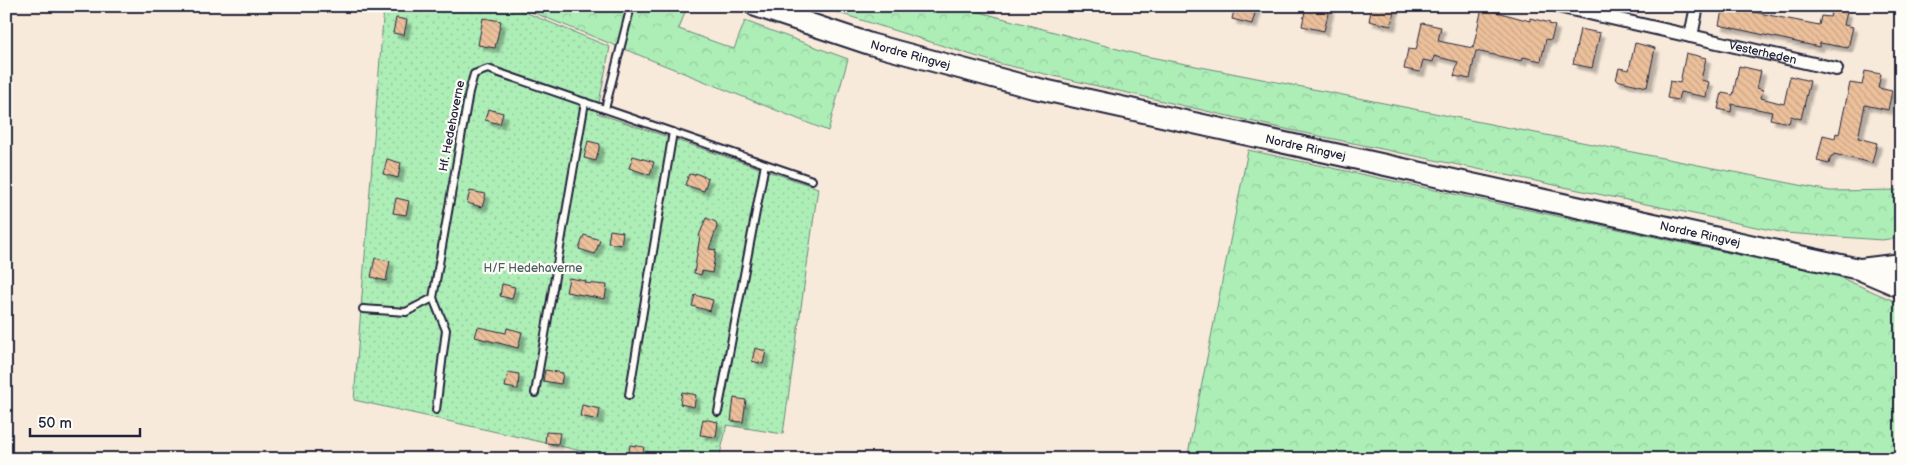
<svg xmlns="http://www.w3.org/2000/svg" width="1907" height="465" font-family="'Balsamiq Sans',sans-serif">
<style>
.forest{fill:url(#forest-crowns);stroke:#688879}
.garden{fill:url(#garden-dots);stroke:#688879}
.building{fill:url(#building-back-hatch);stroke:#22223b;filter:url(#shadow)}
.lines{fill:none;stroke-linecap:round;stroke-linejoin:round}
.service-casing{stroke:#22223b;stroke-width:10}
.minor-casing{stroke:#22223b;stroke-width:16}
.primary-casing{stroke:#22223b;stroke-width:24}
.service{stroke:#fdfcf7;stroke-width:6}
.minor{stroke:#fdfcf7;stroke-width:12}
.primary{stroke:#fdfcf7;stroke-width:20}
.labels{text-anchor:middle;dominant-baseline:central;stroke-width:4.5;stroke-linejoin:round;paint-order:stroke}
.street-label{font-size:12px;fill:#22223b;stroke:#fdfcf7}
.park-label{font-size:12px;fill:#4c5f60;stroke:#fdfcf7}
</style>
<defs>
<pattern id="forest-crowns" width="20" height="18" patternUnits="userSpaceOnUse" patternTransform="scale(1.25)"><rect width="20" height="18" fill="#adeeb7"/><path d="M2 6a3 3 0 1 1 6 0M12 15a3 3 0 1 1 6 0" fill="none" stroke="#95cc9e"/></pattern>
<pattern id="garden-dots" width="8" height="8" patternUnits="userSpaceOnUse" patternTransform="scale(1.25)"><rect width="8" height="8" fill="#adeeb7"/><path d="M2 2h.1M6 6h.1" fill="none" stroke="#95cc9e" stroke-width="1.8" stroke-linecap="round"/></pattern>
<pattern id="building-back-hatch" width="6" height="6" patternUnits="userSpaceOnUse" patternTransform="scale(1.25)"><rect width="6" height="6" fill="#ecc09b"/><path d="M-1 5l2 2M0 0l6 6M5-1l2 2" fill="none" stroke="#caa586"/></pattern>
<filter id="shadow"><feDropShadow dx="4.5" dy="4.5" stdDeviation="1" flood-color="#0004"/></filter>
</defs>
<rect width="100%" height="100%" fill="#f8eadb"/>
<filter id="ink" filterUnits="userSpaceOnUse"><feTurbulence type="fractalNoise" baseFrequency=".02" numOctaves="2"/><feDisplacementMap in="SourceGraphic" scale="10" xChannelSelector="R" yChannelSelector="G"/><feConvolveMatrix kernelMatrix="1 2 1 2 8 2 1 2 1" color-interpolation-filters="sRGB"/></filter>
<g filter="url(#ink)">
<g class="forest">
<polygon points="517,6 687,6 679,29 734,49 745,21 848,59 828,131"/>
<polygon points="817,6 957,6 1140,55 1830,191 1901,190 1901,237 1882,240 1785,233 1276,127 997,63"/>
<polygon points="1248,150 1837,276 1901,304 1901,459 1187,459"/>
</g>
<polygon class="garden" points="384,6 510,6 610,47 597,113 818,188 783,434 727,425 719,459 617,459 354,400"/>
<g class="building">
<polygon points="1235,6 1257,6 1252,24 1232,19"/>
<polygon points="1306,6 1330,6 1324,31 1302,26"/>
<polygon points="1372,6 1395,6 1391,26 1369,21"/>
<polygon points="1723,6 1819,25 1821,16 1830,17 1832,9 1847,12 1844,25 1853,27 1848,48 1820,43 1819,47 1719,25"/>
<polygon points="1482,8 1530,21 1530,18 1550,23 1549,24 1555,26 1551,40 1546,39 1541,61 1523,57 1522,61 1476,51 1470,79 1454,76 1458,62 1434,56 1433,62 1423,60 1420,72 1404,69 1408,49 1416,50 1422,23 1441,27 1438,41 1473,48"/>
<polygon points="396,18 407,20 404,35 393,33"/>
<polygon points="483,18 501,21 495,48 478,45"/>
<polygon points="1580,29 1600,33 1592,68 1573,64"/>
<polygon points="1635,43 1655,48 1647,87 1616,80 1619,68 1629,70"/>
<polygon points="1686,53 1706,58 1701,80 1709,82 1706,97 1680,92 1678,100 1667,98 1670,81 1680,83"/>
<polygon points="1739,66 1761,71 1757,88 1763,90 1761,98 1784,104 1790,76 1810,81 1801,119 1791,116 1789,123 1770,119 1772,112 1732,104 1731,112 1718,109 1722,93 1733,95"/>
<polygon points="1865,71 1881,74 1878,88 1892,91 1888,110 1865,105 1858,138 1877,143 1872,163 1834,154 1833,156 1831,156 1829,164 1817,161 1823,135 1835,138 1836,133 1839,134 1850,83 1862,85"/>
<polygon points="488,109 503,113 500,124 485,120"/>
<polygon points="588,141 600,144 596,161 584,158"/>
<polygon points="633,156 654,162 650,175 629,168"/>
<polygon points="387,159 401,163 398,178 383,174"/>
<polygon points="695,173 708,178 704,191 685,185 689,174 695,175"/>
<polygon points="470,191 486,194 482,207 467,203"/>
<polygon points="396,198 409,201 406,215 393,213"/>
<polygon points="706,218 716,222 717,227 709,249 716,250 712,273 702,271 701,275 694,273 700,236 699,236"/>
<polygon points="610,230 623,232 621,245 608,243"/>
<polygon points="584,235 600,240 595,254 579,249"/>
<polygon points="375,258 390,261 386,281 371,277"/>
<polygon points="569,278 586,281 585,283 607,285 605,299 566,292"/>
<polygon points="502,284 515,287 512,299 500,296"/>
<polygon points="695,295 713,300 710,311 692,306"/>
<polygon points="478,327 506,333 507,328 522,332 518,348 475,337"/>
<polygon points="755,348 766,351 763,364 752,361"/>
<polygon points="545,370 563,373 561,384 543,381"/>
<polygon points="508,372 519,374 518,389 505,387"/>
<polygon points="682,392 696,395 694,407 680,404"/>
<polygon points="734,398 746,400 743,422 731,421"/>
<polygon points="582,405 600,409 598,420 580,416"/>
<polygon points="703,419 718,422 716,437 700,435"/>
<polygon points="546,432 560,433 558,444 545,443"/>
<polygon points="630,445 644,447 642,459 628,457"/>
</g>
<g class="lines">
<defs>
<g id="service">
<polyline points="605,109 631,6"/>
<polyline points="433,298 446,330 436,410"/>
<polyline points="363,309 406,312 433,298 469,92 474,74 488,69 812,180"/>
<polyline points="535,393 585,102"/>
<polyline points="629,395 673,132"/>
<polyline points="718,412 765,164"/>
</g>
<g id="minor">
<path id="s1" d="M1558,6l278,63"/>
<polyline points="1691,36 1697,6"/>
</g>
<g id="primary">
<path id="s2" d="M756,6l114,38 160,43 829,182 42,18"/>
<polyline points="1861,269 1901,264"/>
</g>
</defs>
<use href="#service" class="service-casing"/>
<use href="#minor" class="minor-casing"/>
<use href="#primary" class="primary-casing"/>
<use href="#service" class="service"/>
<use href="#minor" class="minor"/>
<use href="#primary" class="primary"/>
</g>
</g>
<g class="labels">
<g class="street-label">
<text stroke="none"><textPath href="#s1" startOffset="210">Vesterheden</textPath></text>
<text stroke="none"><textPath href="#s2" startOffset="162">Nordre Ringvej</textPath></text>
<text transform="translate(452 126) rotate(-79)">Hf. Hedehaverne</text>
<text stroke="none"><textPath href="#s2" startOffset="568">Nordre Ringvej</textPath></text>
<text stroke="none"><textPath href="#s2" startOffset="972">Nordre Ringvej</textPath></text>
</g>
<g class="park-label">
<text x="533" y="268">H/F Hedehaverne</text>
</g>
</g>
<rect width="1907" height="465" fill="none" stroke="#fdfcf7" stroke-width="25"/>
<rect x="12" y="12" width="1882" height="440" fill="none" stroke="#22223b" stroke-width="2" filter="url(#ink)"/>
<path d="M30 428v8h110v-8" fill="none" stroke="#22223b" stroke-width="2.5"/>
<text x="38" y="428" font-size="15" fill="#22223b" stroke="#fdfcf7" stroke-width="4" paint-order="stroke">50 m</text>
</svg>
